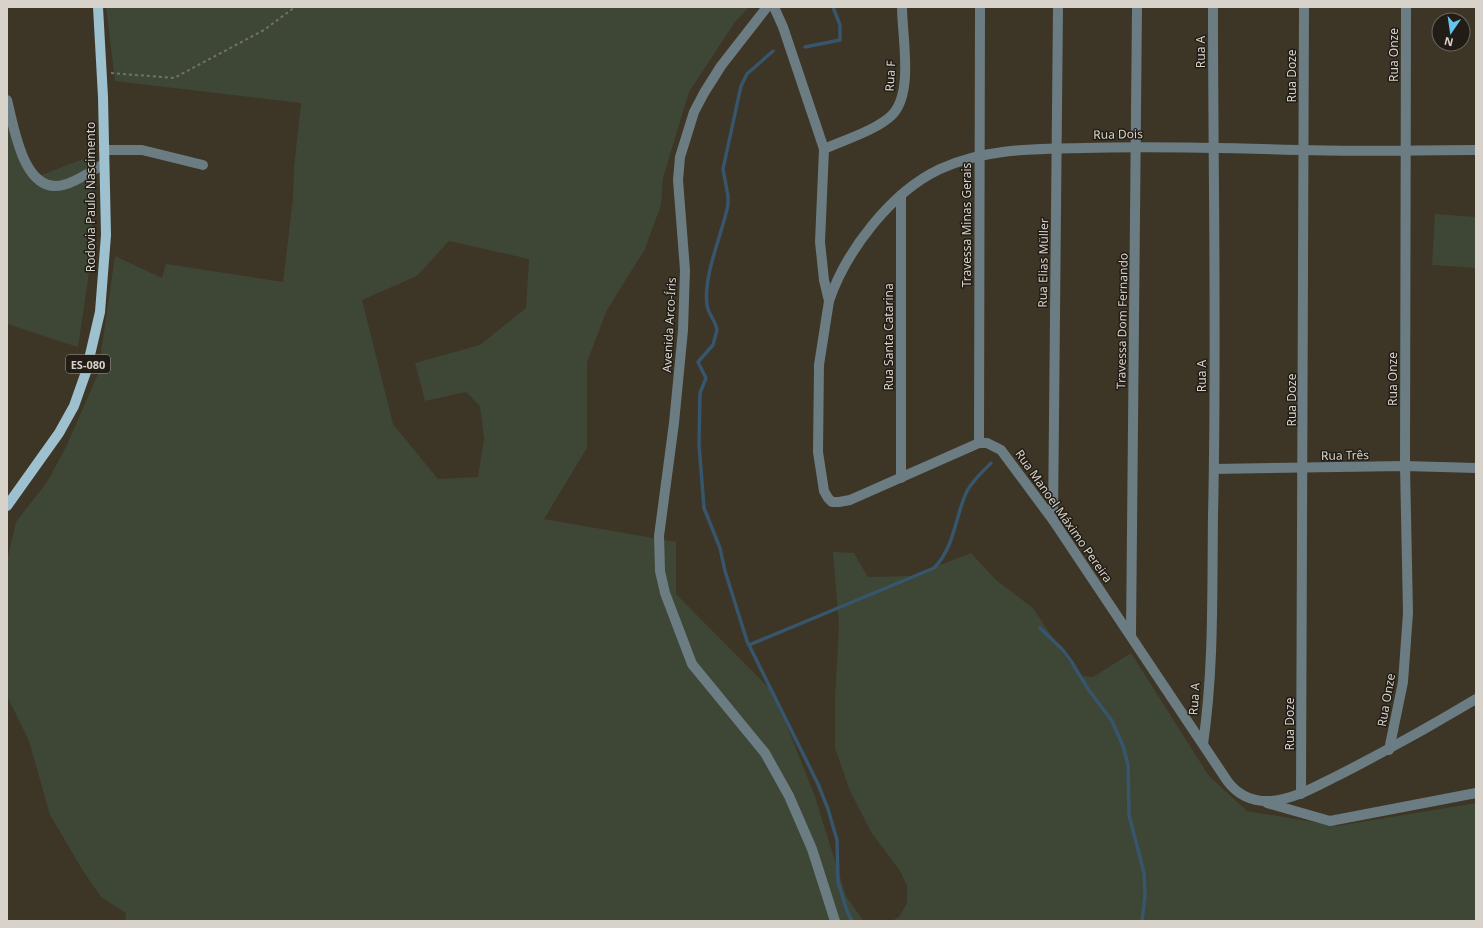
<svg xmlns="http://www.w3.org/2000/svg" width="1483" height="928" font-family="'Noto Sans',sans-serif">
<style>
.green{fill:#3e4735;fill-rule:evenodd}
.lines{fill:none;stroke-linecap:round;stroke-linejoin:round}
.stream{stroke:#37556c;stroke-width:3.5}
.path{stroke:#777062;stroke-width:2;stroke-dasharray:3 3;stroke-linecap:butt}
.minor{stroke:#6b7c83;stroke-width:10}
.major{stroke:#9dc1cf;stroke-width:10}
.labels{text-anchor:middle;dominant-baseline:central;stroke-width:3;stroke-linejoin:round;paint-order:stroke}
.shield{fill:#211d16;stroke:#a19c94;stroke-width:1}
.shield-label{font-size:11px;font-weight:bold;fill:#d8d3ca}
.street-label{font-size:12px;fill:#d8d3ca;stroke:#211d16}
</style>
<rect width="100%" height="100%" fill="#3d3525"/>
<g class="green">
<path d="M106,7h643l-14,15 -46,70 -26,86 -2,27 -16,44 -38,61 -20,52v86l-43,71 132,23v52l98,99 40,101 32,102 16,23 5,2h-742l1,-8 -25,-16 -18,-26 -33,-56 -21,-74 -22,-45v-136l9,-38 31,-40 19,-35 32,-73 17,-118 47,22 4,-14 117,18 10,-84 1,-31 7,-64 -186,-22zM449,241l80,18 -3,49 -46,37 -65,18 10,38 41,-9 14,14 4,33 -6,38 -40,2 -45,-55 -31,-124 55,-24z"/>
<polygon points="7,103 34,178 93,155 91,260 78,347 7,324"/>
<polygon points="1435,214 1476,217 1476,268 1432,265"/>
<polygon points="833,552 854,553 868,577 911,576 971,553 996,580 1033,608 1068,661 1082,676 1093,677 1131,653 1209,776 1247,811 1337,826 1476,803 1476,921 892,921 899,917 907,903 907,886 900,871 871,832 850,791 835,748 835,698 839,625"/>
</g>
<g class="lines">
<g class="stream">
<polyline points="805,47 840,40 840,25 833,7"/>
<path d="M773,51l-26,23 -6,12 -18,83 5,27v9c-6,30 -25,70 -21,100 1,9 9,16 10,25l-4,15 -15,17 8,16 -6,15 -1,51 5,64 16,40 5,23 22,70 71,143 10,25 9,31 1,42 9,29 5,10"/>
<polyline points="1040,628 1062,649 1071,661 1088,689 1112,721 1123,746 1128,765 1129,815 1144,873 1145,896 1142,921"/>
<path d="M749,645l185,-77c21,-21 21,-52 33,-77 6,-11 16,-20 24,-28"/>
</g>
<polyline class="path" points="111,73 174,78 264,30 295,7"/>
<g class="minor">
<polyline points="767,7 721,66 704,93 694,112 680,157 678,180 685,270 683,330 674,423 659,536 660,571 665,593 692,664 765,753 789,796 812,849 835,921"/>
<path d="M774,7l9,20 41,122 -4,93 4,38 5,21 -10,64 -1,87 6,39 4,7 4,4h7l11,-2 129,-57h8l14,7 52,70 175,262c11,14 26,20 43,19 25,-2 47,-16 68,-26 47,-24 92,-49 137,-76"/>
<path d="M7,100c7,26 16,95 56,85 14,-3 28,-14 41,-21"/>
<path d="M824,149c20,-9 53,-19 68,-34 22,-22 10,-79 10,-108"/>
<polyline points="104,150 142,150 203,165"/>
<path d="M829,301c17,-50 62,-109 111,-132 45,-21 95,-20 144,-21 72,-2 144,0 216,2 58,2 117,0 176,0"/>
<polyline points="979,443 980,7"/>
<polyline points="1214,469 1405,466 1476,468"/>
<polyline points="901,478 901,195"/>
<polyline points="1053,520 1058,7"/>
<polyline points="1131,635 1137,7"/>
<path d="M1203,744c11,-75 9,-153 10,-229 4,-169 0,-339 0,-508"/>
<polyline points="1389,750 1403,682 1408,613 1405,466 1406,7"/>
<polyline points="1301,794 1304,7"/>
<polyline points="1267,803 1330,821 1476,793"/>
</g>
<polyline class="major" points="7,506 59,433 74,406 86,372 100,312 106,235 103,97 98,7"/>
</g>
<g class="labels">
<rect class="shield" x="66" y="355" width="44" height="18" rx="3"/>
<g class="shield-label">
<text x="88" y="364">ES-080</text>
</g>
<g class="street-label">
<text transform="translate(1200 52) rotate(-90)">Rua A</text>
<text transform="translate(1393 55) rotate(-90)">Rua Onze</text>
<text transform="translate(890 76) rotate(-87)">Rua F</text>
<text transform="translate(1291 76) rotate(-90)">Rua Doze</text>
<text transform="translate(1118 134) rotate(-1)">Rua Dois</text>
<text transform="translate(90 197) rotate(-90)">Rodovia Paulo Nascimento</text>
<text transform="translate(966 225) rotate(-90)">Travessa Minas Gerais</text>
<text transform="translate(1043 263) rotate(-89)">Rua Elias Müller</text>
<text transform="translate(1122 321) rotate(-89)">Travessa Dom Fernando</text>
<text transform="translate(669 325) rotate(-87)">Avenida Arco-Íris</text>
<text transform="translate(888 337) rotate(-90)">Rua Santa Catarina</text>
<text transform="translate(1201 376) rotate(-90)">Rua A</text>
<text transform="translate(1392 379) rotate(-90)">Rua Onze</text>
<text transform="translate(1291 400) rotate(-90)">Rua Doze</text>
<text transform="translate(1345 455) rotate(-1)">Rua Três</text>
<text transform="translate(1064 516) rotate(55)">Rua Manoel Máximo Pereira</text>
<text transform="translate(1194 699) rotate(-86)">Rua A</text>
<text transform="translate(1386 700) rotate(-80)">Rua Onze</text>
<text transform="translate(1289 724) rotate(-90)">Rua Doze</text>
</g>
</g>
<rect width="1483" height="928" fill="none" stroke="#d8d3ca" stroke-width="16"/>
<g transform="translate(1451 32) rotate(193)"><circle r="19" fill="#211d16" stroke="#6a665e"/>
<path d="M0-3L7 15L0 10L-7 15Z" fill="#65c5ef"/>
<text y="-6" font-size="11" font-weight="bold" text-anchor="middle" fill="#d8d3ca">N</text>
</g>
</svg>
